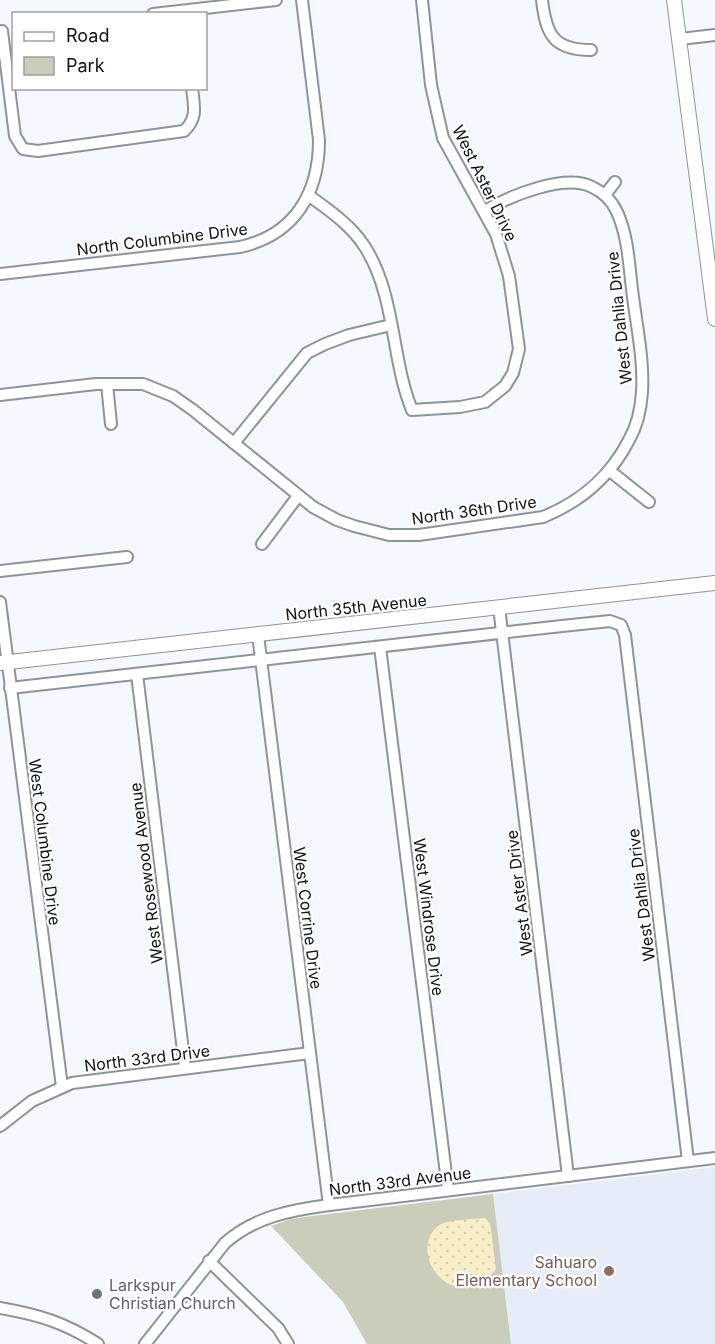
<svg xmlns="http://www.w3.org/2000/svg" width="715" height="1344" font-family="Inter,sans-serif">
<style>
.built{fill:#e6ecf8}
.green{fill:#c9cdba}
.sand{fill:url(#sand-dots)}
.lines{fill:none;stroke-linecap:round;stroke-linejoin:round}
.street-casing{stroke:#909398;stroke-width:14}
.secondary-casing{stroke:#909398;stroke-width:16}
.street{stroke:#fff;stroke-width:10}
.secondary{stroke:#fff;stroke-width:14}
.education-dot{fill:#8d6e63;stroke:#fff;stroke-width:2}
.worship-dot{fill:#6b7280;stroke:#fff;stroke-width:2}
.labels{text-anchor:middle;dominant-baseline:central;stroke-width:4.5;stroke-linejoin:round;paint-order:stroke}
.street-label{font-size:16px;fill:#111113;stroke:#fff}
.education-label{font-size:16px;fill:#785e54;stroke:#fff;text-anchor:end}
.worship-label{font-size:16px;fill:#5b616d;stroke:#fff;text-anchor:start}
</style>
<defs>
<pattern id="sand-dots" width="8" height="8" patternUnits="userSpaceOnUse" patternTransform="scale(1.5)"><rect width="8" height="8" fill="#f8efc9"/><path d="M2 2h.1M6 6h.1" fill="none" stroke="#d4ccac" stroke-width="1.8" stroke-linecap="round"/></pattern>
</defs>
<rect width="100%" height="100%" fill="#f5f8fe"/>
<polygon class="built" points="715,1167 715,1344 511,1344 493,1194"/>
<polygon class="green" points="493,1194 511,1344 367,1344 343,1302 271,1226 291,1219 312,1216"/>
<path class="sand" d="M484,1218l6,4 6,47c-44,51 -90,-18 -58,-43 7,-6 35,-7 46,-8z"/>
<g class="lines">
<defs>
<g id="street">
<path d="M542,0c4,34 11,50 49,50"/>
<polyline points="153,14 276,0"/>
<path d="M2,31l13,105 8,13 15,2 146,-20c14,-13 10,-25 8,-43"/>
<polyline points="680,39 715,35"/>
<path d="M308,195c21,15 43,30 57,52 31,49 26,112 47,163l48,-3 25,-5 20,-16 8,-13 6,-24 -10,-73 -13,-42 -53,-96 -12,-53 -9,-85"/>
<polyline points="605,195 615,182"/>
<path d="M0,274l240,-27c54,-12 79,-53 79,-107l-17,-140"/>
<polyline points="107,384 111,424"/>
<path d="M0,395l96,-11h47l30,12 20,14 120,97 24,13 17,6 35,9h30l124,-18c39,-16 67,-40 86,-77 8,-14 12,-32 13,-48 2,-31 -5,-64 -9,-95 -4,-28 -4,-59 -16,-85 -5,-11 -14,-20 -25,-25 -27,-14 -83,9 -107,24"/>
<polyline points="234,443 307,353 325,344 349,335 391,325"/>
<polyline points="610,471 649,502"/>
<polyline points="262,544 298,496"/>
<polyline points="0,571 127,557"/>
<polyline points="0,602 62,1087"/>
<polyline points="499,607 568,1176"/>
<polyline points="258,635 329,1205"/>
<polyline points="380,647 448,1190"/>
<polyline points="137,674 185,1067"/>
<polyline points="10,688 562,626 610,621 621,625 625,635 688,1161"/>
<polyline points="0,1126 32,1101 72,1083 310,1053"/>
<polyline points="209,1261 278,1328 288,1344"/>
<path d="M0,1308c39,7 64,14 98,36"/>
<path d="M145,1344l80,-101c29,-26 66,-33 104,-38l386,-47"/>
</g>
<g id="secondary">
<polyline points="674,0 715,319"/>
<polyline points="0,663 715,583"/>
</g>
</defs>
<use href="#street" class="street-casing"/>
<use href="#secondary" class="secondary-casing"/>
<use href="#street" class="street"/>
<use href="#secondary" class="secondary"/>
</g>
<circle class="education-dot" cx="609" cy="1271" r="6"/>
<circle class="worship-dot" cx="97" cy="1294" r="6"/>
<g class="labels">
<g class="street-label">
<text transform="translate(485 183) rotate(64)">West Aster Drive</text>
<text transform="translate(162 239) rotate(-7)">North Columbine Drive</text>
<text transform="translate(619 318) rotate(-96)">West Dahlia Drive</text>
<text transform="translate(474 510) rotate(-8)">North 36th Drive</text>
<text transform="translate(356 607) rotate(-6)">North 35th Avenue</text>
<text transform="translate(45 842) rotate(83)">West Columbine Drive</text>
<text transform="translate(146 873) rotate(-97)">West Rosewood Avenue</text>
<text transform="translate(519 893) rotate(-97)">West Aster Drive</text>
<text transform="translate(641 895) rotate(-97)">West Dahlia Drive</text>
<text transform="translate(429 917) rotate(83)">West Windrose Drive</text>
<text transform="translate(308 918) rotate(83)">West Corrine Drive</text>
<text transform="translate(147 1058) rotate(-7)">North 33rd Drive</text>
<text transform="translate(400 1181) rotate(-7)">North 33rd Avenue</text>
</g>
<g class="education-label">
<text x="597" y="1262">Sahuaro<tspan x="597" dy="18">Elementary School</tspan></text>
</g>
<g class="worship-label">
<text x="109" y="1285">Larkspur<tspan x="109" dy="18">Christian Church</tspan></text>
</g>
</g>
<rect x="12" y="12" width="195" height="78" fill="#ffffff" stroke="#a0a0a1" stroke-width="1.5"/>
<rect x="24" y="32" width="30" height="9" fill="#ffffff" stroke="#a0a0a1" stroke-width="1.5"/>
<text x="66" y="42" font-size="18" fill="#111113">Road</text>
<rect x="24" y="57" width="30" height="18" fill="#c9cdba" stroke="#a0a0a1" stroke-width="1.5"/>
<text x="66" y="72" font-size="18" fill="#111113">Park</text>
</svg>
